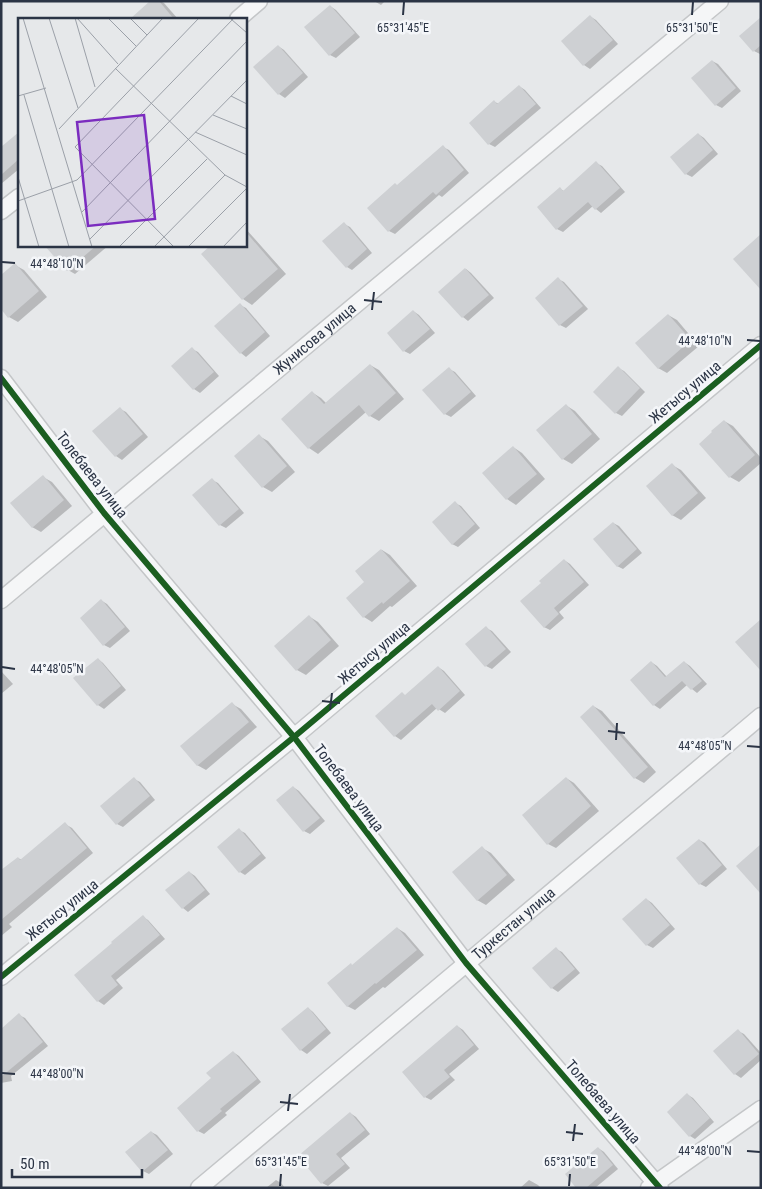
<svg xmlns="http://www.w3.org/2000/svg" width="762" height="1189" font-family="'Roboto Condensed',sans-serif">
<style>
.shadow{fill:#0003}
.building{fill:#ced0d3}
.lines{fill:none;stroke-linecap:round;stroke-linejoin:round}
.street-casing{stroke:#c4c6c8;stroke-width:19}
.street{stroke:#f5f6f7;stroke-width:16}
.cycleway-casing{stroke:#f4f6f9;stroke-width:9}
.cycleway{stroke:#1b5e20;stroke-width:6}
.ticks{fill:none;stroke:#2b3445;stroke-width:2}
.labels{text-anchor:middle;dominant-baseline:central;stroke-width:5;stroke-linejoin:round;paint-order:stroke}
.street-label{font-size:15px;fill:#2b3445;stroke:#f4f6f9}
.inset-road{fill:none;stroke:#9ba0a8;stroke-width:1}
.view{fill:#7b2cbf;fill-opacity:0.15;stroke:#7b2cbf;stroke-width:2.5}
.inset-edge{fill:none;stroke:#2b3445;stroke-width:2.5}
.ticks-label{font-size:12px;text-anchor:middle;fill:#2b3445;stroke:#f4f6f9;stroke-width:5;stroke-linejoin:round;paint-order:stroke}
</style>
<rect width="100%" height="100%" fill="#e6e8ea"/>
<g class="shadow">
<polygon points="152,1 160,1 164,3 178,19 132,19"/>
<polygon points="374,1 385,1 381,5"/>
<polygon points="330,6 336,10 360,37 336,58 330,55"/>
<polygon points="591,17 596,20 618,44 590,69 584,65 563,41"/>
<polygon points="761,18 761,53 760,54 754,51"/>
<polygon points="278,46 284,50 308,77 285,98 279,94"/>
<polygon points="712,61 718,64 741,91 722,108 716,105"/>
<polygon points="519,86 525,90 541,108 495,147 489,144 495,102 499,104"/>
<polygon points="19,133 19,169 1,184 1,148"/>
<polygon points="698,134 704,138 718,154 692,177 686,174"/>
<polygon points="443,147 449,150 469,173 442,197 439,195 395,234 389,231 369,208 398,186"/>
<polygon points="596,163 602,166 625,192 601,213 596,209 593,206 563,232 557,229 560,189 564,191"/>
<polygon points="344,224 350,227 372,253 352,270 347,267"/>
<polygon points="245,228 286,274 252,305 243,299 203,254 213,245 245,245"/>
<polygon points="47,245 109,245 75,274 68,270"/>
<polygon points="15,265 24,270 47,297 18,322 9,317"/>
<polygon points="466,269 471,273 494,298 468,321 463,317"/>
<polygon points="558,279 564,282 588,309 566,328 560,325"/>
<polygon points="240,305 246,308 270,336 246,357 241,353"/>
<polygon points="413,311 419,315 435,333 410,354 404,351"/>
<polygon points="668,315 677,320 699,346 667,373 658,368"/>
<polygon points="192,349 198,352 219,376 200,393 194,389 173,366"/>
<polygon points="370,365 379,370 404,399 379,421 370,416 366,412 318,454 309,448 283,419 313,393 321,398 327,404"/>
<polygon points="618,368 624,371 645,392 622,416 616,413 594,392"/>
<polygon points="449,369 455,372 476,396 451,417 445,414"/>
<polygon points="567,406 575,411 600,439 572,464 563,459"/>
<polygon points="120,409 126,412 148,437 122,460 116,456 94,431"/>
<polygon points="724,421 733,426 761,458 761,463 739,482 730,477"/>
<polygon points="259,436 268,441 295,472 272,492 263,487"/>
<polygon points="513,447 522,453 545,479 516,505 507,499 484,473"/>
<polygon points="672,465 681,470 706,498 681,520 672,515"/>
<polygon points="43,477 52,482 72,506 41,532 32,527"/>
<polygon points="212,480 218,483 244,513 226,528 220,525"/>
<polygon points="455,503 461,506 480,528 458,547 452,544"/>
<polygon points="613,523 619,526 642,553 623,569 617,566"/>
<polygon points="382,550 390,555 417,586 392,607 390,606 372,622 364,617 348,598 366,582"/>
<polygon points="564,560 570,564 589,585 559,612 564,618 550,630 544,627 543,583"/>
<polygon points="102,601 107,604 130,631 110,648 104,645"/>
<polygon points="310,617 318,622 339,646 306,675 297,670 276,646"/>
<polygon points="486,628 492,631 511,652 492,669 486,666"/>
<polygon points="98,659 103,663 126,690 104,709 98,705 75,678"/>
<polygon points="651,662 657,666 667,677 684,662 690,666 707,684 697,693 687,685 660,709 654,705 631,680"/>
<polygon points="438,667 444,671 465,695 445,713 437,708 401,740 395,736 377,716 406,696"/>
<polygon points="1,671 13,684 1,694"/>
<polygon points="232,704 241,709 257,727 206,770 197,765"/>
<polygon points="593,706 602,711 656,772 644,783 635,778"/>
<polygon points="566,778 574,783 599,811 556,848 548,844"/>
<polygon points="134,779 140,782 155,800 123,827 117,824"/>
<polygon points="293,787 299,791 325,821 310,834 304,831"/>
<polygon points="65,824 72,828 93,853 9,924 12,927 1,936 1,902 18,858 22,860"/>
<polygon points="239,830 245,833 266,858 245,875 240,872"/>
<polygon points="699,840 705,843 727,869 706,887 700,884"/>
<polygon points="482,848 491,853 515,880 486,905 477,900"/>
<polygon points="189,872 195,876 210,894 188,912 183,908"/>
<polygon points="646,899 652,903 675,929 653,948 647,945"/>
<polygon points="143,917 148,920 165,939 116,980 123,988 104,1005 98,1001 76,975"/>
<polygon points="397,928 405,933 424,955 385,988 383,987 355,1010 347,1006 353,966"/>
<polygon points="556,949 562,952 580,973 558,992 552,988 534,968"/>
<polygon points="308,1008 313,1012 331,1033 307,1054 301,1050 283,1029"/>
<polygon points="19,1015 25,1018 48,1046 11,1076 12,1081 1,1083 1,1044"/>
<polygon points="457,1026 463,1030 479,1049 449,1074 455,1080 431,1100 425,1097"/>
<polygon points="738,1031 744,1034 761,1053 761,1060 741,1078 735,1074 714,1051"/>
<polygon points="233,1052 239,1056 261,1082 225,1113 227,1115 204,1134 198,1131 213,1079"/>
<polygon points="688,1095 693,1098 714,1122 695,1139 690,1136"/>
<polygon points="350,1113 356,1117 370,1134 341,1158 350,1168 328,1186 322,1183"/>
<polygon points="151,1132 157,1135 173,1154 149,1174 143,1171"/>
<polygon points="598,1148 604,1152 618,1169 595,1188 578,1188"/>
<polygon points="276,1180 281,1183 285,1188 266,1188"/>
<polygon points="529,1180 538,1185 541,1188 520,1188"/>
</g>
<g class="building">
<polygon points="150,1 159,1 174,19 130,19"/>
<polygon points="330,5 355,33 329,56 304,27"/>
<polygon points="590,15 613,40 583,66 561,41"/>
<polygon points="761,17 761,45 753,52 739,36"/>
<polygon points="278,45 303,73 278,95 253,67"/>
<polygon points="712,60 736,88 715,106 691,78"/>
<polygon points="519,85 536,104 488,145 469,123 494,100 497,104"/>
<polygon points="19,132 19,159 1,175 1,147"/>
<polygon points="698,133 713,150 685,175 670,157"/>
<polygon points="443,145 464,170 436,195 433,192 388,232 367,208 395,183 397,185"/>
<polygon points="596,161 620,188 595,210 588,202 556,230 537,207 560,187 563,191"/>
<polygon points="344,222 367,249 346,268 322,241"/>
<polygon points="245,231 278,269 242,300 201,254 211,245 245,245"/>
<polygon points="761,234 761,290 733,259"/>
<polygon points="44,245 97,245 67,271"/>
<polygon points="15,263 39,291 8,318 1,309 1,275"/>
<polygon points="465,268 489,295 462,318 438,292"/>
<polygon points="558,277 583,306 559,326 535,298"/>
<polygon points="240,303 265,332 240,354 214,326"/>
<polygon points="413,310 430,329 403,352 387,333"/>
<polygon points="668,314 691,340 658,369 635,343"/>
<polygon points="192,347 214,372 193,390 171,366"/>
<polygon points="370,364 396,393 369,417 359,405 308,449 281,419 312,391 324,404"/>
<polygon points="618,366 640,388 615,414 593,392"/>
<polygon points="449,367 471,392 444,415 422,390"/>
<polygon points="566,404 592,434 562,460 536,430"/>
<polygon points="120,407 143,434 115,457 92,431"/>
<polygon points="724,420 755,455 729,478 699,444 712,432 711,431"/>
<polygon points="259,434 287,466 262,488 234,456"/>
<polygon points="513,446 537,474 506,500 482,473"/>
<polygon points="672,463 698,493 672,516 646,486"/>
<polygon points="43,475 64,500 32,528 10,503"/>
<polygon points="212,478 239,509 219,526 192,495"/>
<polygon points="455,501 475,524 452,545 432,522"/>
<polygon points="613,522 637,549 617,567 593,539"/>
<polygon points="381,549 410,581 383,604 382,602 363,618 346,598 364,582 355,571"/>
<polygon points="564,559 584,582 554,608 559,614 544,628 520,601 541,583 539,581"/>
<polygon points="101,599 125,627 103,646 80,618"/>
<polygon points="309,615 331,640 296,671 274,646"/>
<polygon points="761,619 761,671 735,642"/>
<polygon points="486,626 506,649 485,667 465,644"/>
<polygon points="98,658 121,686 97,706 73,678"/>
<polygon points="651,661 665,677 684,661 702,681 691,690 682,681 653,706 630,680"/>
<polygon points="438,666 460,691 438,711 432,704 394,737 375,716 402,692 405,695"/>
<polygon points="232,702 249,722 197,766 180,746"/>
<polygon points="593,705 648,767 634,779 580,717"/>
<polygon points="134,777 150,796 116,825 100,806"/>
<polygon points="566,777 591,806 547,845 522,815"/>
<polygon points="293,786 320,818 303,832 276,800"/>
<polygon points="65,822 87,848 1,920 1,870 18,857 20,860"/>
<polygon points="239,828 261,854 239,873 217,847"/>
<polygon points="699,839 722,865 699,885 676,858"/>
<polygon points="761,844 761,894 736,866"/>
<polygon points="482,846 507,875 477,901 452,872"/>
<polygon points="189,871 205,890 182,909 165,890"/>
<polygon points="646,898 670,925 646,946 622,919"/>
<polygon points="143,915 160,935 111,976 118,985 97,1002 74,975 112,943 111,942"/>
<polygon points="397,927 417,950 376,984 375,983 347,1007 327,983 351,963 352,965"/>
<polygon points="556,947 575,969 551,989 532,968"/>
<polygon points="308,1007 326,1029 300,1051 281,1029"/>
<polygon points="19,1013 43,1042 1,1077 1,1029"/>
<polygon points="457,1025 474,1045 444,1070 450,1077 424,1098 402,1072"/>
<polygon points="738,1029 759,1054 734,1075 713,1051"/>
<polygon points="233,1051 257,1079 220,1109 222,1111 197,1132 177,1108 211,1078 206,1073"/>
<polygon points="687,1093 710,1118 689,1137 667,1112"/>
<polygon points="350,1112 365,1130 336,1154 345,1164 321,1184 298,1156"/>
<polygon points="151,1131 168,1150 142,1172 125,1152"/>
<polygon points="598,1147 613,1165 586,1188 576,1188 565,1174"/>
</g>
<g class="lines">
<defs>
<g id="street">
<polyline points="238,19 259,1"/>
<polyline points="1,211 19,197"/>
<polyline points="1,378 104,513 294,737 466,963 660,1188"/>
<path id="s1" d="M1,600l719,-599"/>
<polyline points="1,977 294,737 761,345"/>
<path id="s2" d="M199,1188l562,-472"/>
<polyline points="649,1188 761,1109"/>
</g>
</defs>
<use href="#street" class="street-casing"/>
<use href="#street" class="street"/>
<defs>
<g id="cycleway">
<polyline points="1,378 104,513 294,737 466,963 660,1188"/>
<polyline points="1,977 294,737 761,345"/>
</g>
</defs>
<use href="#cycleway" class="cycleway-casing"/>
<use href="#cycleway" class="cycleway"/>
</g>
<path class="ticks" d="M403,15l1,-13M692,15l1,-13M2,262l13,1M364,300l18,2M372,310l2,-18M747,340l13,1M2,667l13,2M322,701l18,2M330,710l2,-17M608,731l17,2M616,740l1,-17M747,746l13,1M2,1073l13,1M280,1102l18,2M288,1111l2,-17M566,1132l17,2M573,1141l2,-17M747,1151l13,1M280,1186l1,-12M569,1186l1,-12"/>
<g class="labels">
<g class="street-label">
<text stroke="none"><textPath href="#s1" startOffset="408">Жунисова улица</textPath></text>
<text transform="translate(685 392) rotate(-40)">Жетысу улица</text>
<text transform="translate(92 475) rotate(52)">Толебаева улица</text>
<text transform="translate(374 653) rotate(-40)">Жетысу улица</text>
<text transform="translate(349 788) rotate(53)">Толебаева улица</text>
<text transform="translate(62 910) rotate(-39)">Жетысу улица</text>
<text stroke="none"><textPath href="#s2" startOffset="411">Туркестан улица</textPath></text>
<text transform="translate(603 1102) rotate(49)">Толебаева улица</text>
</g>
</g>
<g transform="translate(18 18)">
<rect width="229" height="229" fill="#e6e8ea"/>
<path class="inset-road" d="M5,0l69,229M31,0l29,90M57,0l20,69M59,0l41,46M90,0l28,28M112,0l17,17M213,1l16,14M97,50l110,107 22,12M6,77l45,152M0,78l28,-8M213,78l16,8M195,97l34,14M41,111l104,-111M177,114l52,23M0,159l21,70M0,183l59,-21 157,-162M64,194l165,-171M72,221l157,-159M101,229l88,-88M136,229l71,-72M156,229l-99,-100 124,-129M170,229l59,-59M205,229l24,-25"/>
<path class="view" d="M126,97l11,104 -67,7 -11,-104z"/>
<rect width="229" height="229" class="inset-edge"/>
</g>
<g class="ticks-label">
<text x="403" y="32">65°31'45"E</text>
<text x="692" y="32">65°31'50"E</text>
<text x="57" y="268">44°48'10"N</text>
<text x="705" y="345">44°48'10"N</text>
<text x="57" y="673">44°48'05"N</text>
<text x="705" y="750">44°48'05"N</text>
<text x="57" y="1078">44°48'00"N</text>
<text x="705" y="1155">44°48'00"N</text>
<text x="281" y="1166">65°31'45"E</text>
<text x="570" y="1166">65°31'50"E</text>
</g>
<rect width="762" height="1189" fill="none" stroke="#2b3445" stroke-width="5"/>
<path d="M12 1169v8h130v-8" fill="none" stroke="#2b3445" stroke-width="2.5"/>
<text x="20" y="1169" font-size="15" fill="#2b3445" stroke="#f4f6f9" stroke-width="4" paint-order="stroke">50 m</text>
</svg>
